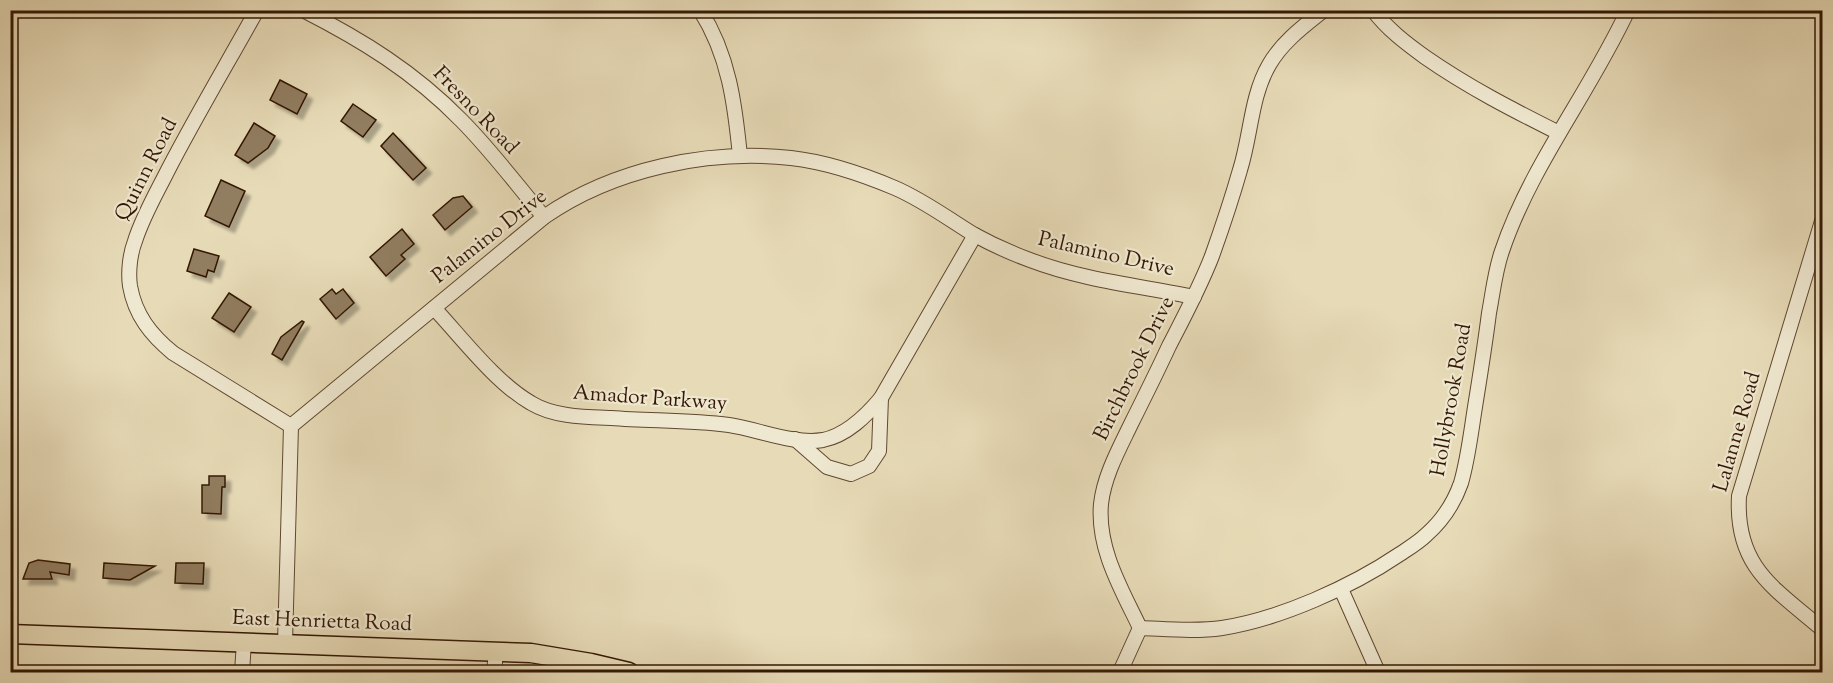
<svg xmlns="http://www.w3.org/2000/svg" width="1833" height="683" font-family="'Sorts Mill Goudy',serif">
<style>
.building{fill:#917d61;stroke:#331704;stroke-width:1.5;filter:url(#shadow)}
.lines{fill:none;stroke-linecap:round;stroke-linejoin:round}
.minor-casing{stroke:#604831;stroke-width:16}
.major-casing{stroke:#331704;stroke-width:21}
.minor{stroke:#efe8d0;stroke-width:14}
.major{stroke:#e7dbb7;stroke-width:18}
.labels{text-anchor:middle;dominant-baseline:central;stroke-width:4.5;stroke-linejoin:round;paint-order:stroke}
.street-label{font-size:21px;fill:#331704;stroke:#efe8d0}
</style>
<defs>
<filter id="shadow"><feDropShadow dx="5.5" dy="5.5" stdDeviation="1.5" flood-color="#0004"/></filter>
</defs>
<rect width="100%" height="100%" fill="#e7dbb7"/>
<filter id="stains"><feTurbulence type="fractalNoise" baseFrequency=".00333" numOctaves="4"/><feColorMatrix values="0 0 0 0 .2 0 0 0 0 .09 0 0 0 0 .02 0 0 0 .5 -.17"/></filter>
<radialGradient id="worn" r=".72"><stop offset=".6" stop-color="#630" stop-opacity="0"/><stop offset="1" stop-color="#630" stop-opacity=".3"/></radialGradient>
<g class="building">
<polygon points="280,80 307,94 297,114 270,100"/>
<polygon points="353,104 376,120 363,137 341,121"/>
<polygon points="254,123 275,136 268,148 248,163 235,155"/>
<polygon points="393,133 426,168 413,180 381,146"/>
<polygon points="221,180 245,191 229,227 205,216"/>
<polygon points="463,196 472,207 445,230 433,215 453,198"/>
<polygon points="402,229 414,244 401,255 405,259 386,276 370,257"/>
<polygon points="194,249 219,256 214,272 208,270 206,277 187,271"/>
<polygon points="332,289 336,294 343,289 354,303 336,319 320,299"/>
<polygon points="229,293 251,307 234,332 212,318"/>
<polygon points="302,321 304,322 282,360 272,354 281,337"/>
<polygon points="209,476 225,476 225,487 222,487 221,514 202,513 202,485 209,485"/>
<polygon points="38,560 70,564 69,575 50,572 52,579 23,579 29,563"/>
<polygon points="104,563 155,566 130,580 103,578"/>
<polygon points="176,563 204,563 203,584 175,583"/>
</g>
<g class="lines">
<defs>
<g id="minor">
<path d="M257,10c-30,54 -61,106 -89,160 -12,24 -25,46 -33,71 -5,13 -7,31 -5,45 5,29 21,49 43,67l118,73"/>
<path d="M303,10c59,30 111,62 158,110 30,30 56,65 83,97"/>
<path d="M700,10c29,45 35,95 40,146"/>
<path d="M1373,10c14,19 34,34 52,47 43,30 88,53 134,76"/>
<path d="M1822,221l-83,275c-4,71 35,92 83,133"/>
<path d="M434,308c28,30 62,75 97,95 23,14 54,14 80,15 39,3 79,2 118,7 28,4 65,20 94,15 24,-5 43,-24 58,-42l94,-163"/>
<polyline points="795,439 827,467 851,474 869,466 879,451 881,398"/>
<polyline points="1341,589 1378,672"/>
<path d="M1140,628c27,1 55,4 82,0 58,-9 129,-41 178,-74 9,-6 19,-12 26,-19 16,-14 28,-32 35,-52 7,-24 10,-51 14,-76 5,-31 10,-62 14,-94 4,-21 6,-42 13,-62 29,-86 88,-159 126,-241"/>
<path d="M1140,628c-18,-38 -43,-79 -39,-124 3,-28 18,-55 30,-80 13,-26 26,-52 38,-78 15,-29 31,-59 43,-90 10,-28 20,-58 28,-86 11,-35 11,-74 29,-105 13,-23 35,-39 55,-55"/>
<path d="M285,643l6,-217 253,-209c69,-48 164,-68 247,-59 35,4 71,16 104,30 28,12 52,30 78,46 18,10 38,19 57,26 52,20 110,26 164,37"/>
<polyline points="242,672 244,642"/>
<polyline points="494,672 496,652"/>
<polyline points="1120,672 1140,628"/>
</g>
<polyline id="major" points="10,634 531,653 591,663 629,672"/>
</defs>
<use href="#minor" class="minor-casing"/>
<use href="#major" class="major-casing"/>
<use href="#minor" class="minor"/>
<use href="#major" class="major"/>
</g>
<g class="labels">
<g class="street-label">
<text transform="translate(475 111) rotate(46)">Fresno Road</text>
<text transform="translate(147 170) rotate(-63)">Quinn Road</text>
<text transform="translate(490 237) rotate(-38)">Palamino Drive</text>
<text transform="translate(1106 255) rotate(13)">Palamino Drive</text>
<text transform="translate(1135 369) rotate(-64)">Birchbrook Drive</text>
<text transform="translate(650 399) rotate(4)">Amador Parkway</text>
<text transform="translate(1452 400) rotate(-80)">Hollybrook Road</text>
<text transform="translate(1738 432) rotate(-74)">Lalanne Road</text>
<text transform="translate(322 622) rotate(2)">East Henrietta Road</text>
</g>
</g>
<rect width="1833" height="683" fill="none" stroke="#e7dbb7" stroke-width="36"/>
<rect x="12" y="12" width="1809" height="659" fill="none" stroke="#331704" stroke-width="3"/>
<rect x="18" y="18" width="1797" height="647" fill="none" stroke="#331704" stroke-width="1.5"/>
<rect width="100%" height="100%" filter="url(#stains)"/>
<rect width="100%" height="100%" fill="url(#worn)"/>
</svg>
